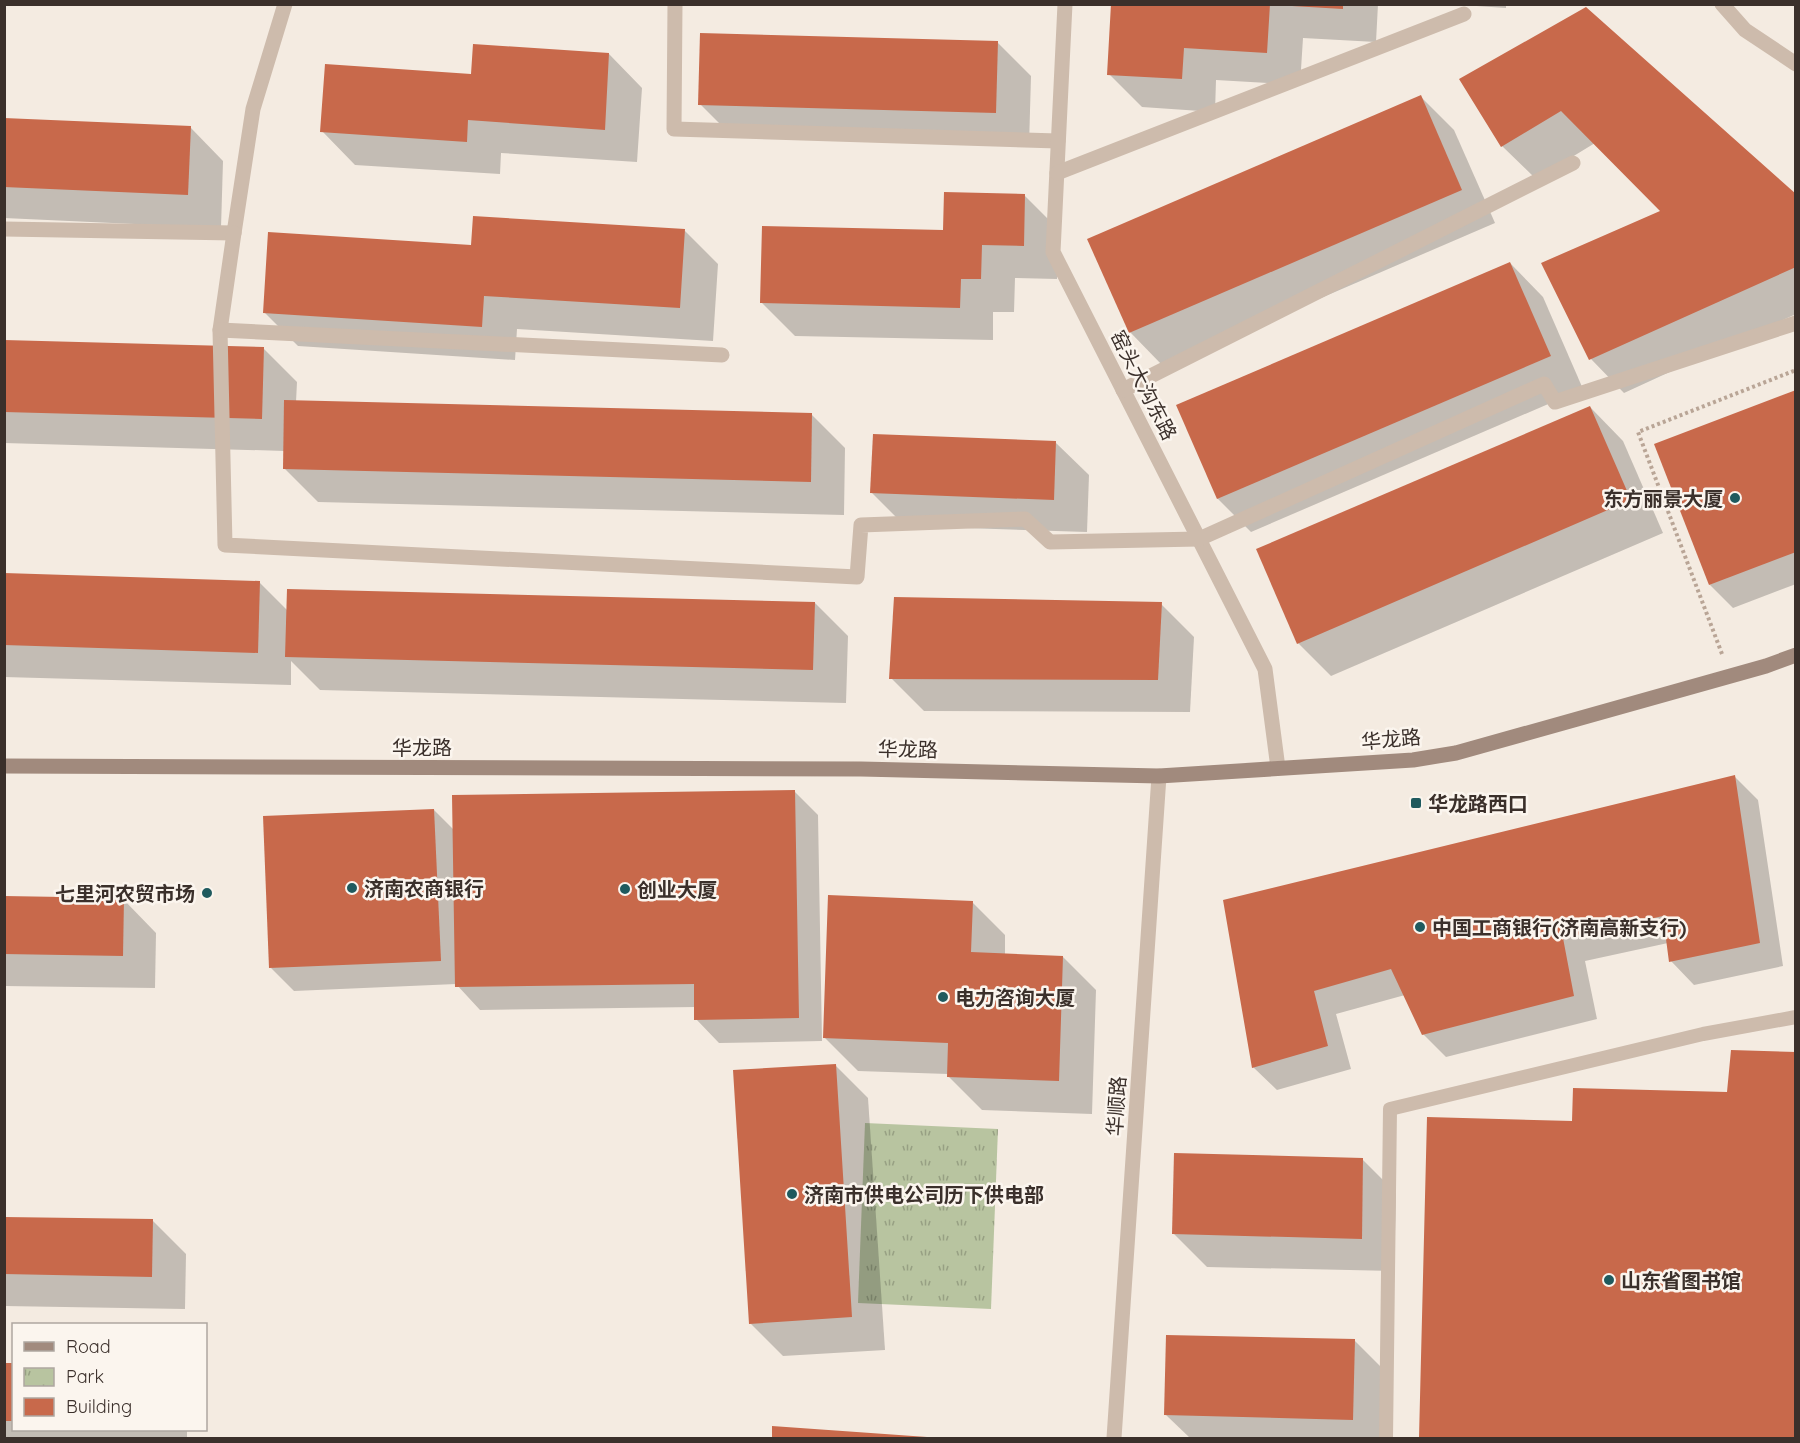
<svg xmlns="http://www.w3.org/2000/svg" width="1800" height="1443" font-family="Quicksand,'Noto Sans SC',sans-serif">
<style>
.park{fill:url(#park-tufts)}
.shadow{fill:#0003}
.building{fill:#c8694b}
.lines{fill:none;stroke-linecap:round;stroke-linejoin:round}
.path{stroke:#b9a596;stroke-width:4;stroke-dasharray:3 3;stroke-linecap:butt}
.lane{stroke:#cdbbac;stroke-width:14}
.street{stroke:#cdbbac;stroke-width:15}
.secondary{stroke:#a18a7d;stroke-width:15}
.poi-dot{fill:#1f5a5e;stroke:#fbf5ee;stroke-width:2}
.labels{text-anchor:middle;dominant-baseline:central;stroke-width:5;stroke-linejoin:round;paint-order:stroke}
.street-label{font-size:20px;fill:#3b302b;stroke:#fbf5ee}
.poi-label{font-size:20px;font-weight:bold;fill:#3b302b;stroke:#fbf5ee;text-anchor:start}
</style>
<defs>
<pattern id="park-tufts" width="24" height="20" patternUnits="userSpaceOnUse" patternTransform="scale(1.5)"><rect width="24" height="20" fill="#b8c4a0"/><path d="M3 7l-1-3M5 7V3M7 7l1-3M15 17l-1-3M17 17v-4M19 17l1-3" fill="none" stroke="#97a083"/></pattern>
</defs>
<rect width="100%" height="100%" fill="#f4ebe1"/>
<polygon class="park" points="865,1123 998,1129 991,1309 858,1303"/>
<g class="shadow">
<polygon points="1113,4 1378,4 1376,42 1303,38 1300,85 1216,80 1215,112 1142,107 1109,74"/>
<polygon points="1447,4 1506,4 1506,8"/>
<polygon points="1586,9 1796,196 1796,314 1624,393 1591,359 1663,211 1595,143 1536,179 1502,146"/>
<polygon points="998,43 1031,76 1029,146 733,137 700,104"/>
<polygon points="609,54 642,88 637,162 501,153 500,174 355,165 322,131 472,76"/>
<polygon points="1421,97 1454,130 1495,223 1163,366 1130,332"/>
<polygon points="4,119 190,127 223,161 221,228 4,218"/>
<polygon points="1025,196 1058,229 1057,279 1015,278 1014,312 993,312 993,340 795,336 761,302 944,231"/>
<polygon points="685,231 718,264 713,341 517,329 515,360 298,346 265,313 473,246"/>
<polygon points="1510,263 1543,297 1583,389 1251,532 1218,499 1178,405"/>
<polygon points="4,341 264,349 297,382 296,402 812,415 845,448 844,515 318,502 284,468 285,451 4,443"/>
<polygon points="1796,391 1796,584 1733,608 1710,585"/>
<polygon points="1590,407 1623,441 1663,533 1331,676 1298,643"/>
<polygon points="1055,442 1089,475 1087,532 905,526 872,493"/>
<polygon points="4,575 259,582 288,611 815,603 848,636 846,703 320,690 291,661 291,685 4,677"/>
<polygon points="1161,604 1194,637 1190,712 924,711 891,678"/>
<polygon points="1735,777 1758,800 1783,966 1694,985 1671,961 1668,943 1585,961 1597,1019 1446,1057 1423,1034 1405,995 1336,1014 1351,1069 1277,1090 1253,1067 1225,901"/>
<polygon points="794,791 818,815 822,1041 719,1043 696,1019 696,1007 480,1010 456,984 294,991 271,968 434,810 454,830"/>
<polygon points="4,898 123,899 156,933 155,988 4,986"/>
<polygon points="972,902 1005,935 1005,955 1063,957 1096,990 1092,1114 982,1110 948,1076 948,1074 858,1071 824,1037"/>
<polygon points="1796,1053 1796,1438 1421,1438 1429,1119 1573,1123 1728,1093"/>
<polygon points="835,1065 868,1098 885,1350 783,1356 750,1323"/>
<polygon points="1362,1159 1396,1193 1394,1271 1207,1267 1174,1234"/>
<polygon points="4,1218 152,1220 186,1254 185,1309 4,1306"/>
<polygon points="1355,1341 1388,1374 1386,1438 1190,1438 1166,1415"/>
<polygon points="4,1365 14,1365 14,1430 187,1430 187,1438 4,1438"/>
<polygon points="774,1427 930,1438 773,1438"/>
</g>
<g class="building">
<polygon points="1111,4 1270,4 1267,53 1184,48 1182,79 1107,75"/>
<polygon points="1292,4 1343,4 1343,9 1292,6"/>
<polygon points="1586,7 1796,194 1796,267 1589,360 1541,263 1660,211 1561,111 1501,147 1459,79"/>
<polygon points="700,33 998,41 996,113 698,105"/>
<polygon points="473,44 609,53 605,130 468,120 467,142 320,132 325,64 471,74"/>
<polygon points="1421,95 1462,190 1129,333 1087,239"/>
<polygon points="4,118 191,126 188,195 4,187"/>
<polygon points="944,192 1025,194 1024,246 982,245 981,279 961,279 960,308 760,303 762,226 943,230"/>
<polygon points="473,216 685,229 680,308 484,296 482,327 263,313 268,232 471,245"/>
<polygon points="1510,262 1551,356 1217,499 1176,405"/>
<polygon points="4,340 264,347 262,419 4,412"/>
<polygon points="1796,390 1796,552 1709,585 1654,444"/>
<polygon points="284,400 812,413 811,482 283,469"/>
<polygon points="1590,406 1631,500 1297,644 1256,549"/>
<polygon points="873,434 1056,441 1054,500 870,493"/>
<polygon points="4,573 260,581 258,653 4,645"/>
<polygon points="287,589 815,602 813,670 285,657"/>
<polygon points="894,597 1162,602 1158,680 889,679"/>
<polygon points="1735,775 1760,943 1669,962 1663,916 1563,938 1574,996 1422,1035 1391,969 1314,991 1328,1046 1252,1068 1223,900"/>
<polygon points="795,790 799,1018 694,1020 694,984 455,987 452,795"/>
<polygon points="434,809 441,961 269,968 263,816"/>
<polygon points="828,895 973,901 971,952 1063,956 1059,1081 947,1077 948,1043 823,1038"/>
<polygon points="4,896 124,898 123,956 4,954"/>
<polygon points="1731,1050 1796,1052 1796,1438 1419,1438 1427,1117 1572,1121 1573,1088 1727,1092"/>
<polygon points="836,1064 852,1317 749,1324 733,1070"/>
<polygon points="1174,1153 1363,1158 1362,1239 1172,1234"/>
<polygon points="4,1217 153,1219 152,1277 4,1274"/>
<polygon points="1166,1335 1355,1339 1353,1420 1164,1415"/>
<rect x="4" y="1363" width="10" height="58"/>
<polygon points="772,1426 927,1437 927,1438 772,1438"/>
</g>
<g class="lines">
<polyline class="path" points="1722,654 1638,432 1796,370"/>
<polyline class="lane" points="1386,1438 1390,1109 1703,1034 1796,1017"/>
<g class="street">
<polyline points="675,4 674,129 1058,141"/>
<polyline points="1065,4 1053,252 1265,669 1278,768"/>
<polyline points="1722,4 1745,30 1796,64"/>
<polyline points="1057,173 1464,14"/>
<polyline points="4,229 234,233 253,109 285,4"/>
<polyline points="234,233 220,330 225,545 857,577 861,525 1025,519 1050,542 1199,539 1544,384 1555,402 1796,323"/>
<polyline points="220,330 722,355"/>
<polyline points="1123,390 1573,163"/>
<polyline points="1114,1438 1159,776"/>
</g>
<polyline class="secondary" points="4,766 861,769 1159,776 1413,760 1456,753 1766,666 1796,655"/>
</g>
<g class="poi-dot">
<circle cx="1735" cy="498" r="6"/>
<rect x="1410" y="797" width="12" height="12" rx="3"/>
<circle cx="352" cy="888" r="6"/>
<circle cx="625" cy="889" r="6"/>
<circle cx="207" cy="893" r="6"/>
<circle cx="1420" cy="927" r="6"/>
<circle cx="943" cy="997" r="6"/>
<circle cx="792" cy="1194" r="6"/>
<circle cx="1609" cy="1280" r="6"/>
</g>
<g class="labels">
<g class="street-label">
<text transform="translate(1144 385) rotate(63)">窑头大沟东路</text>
<text transform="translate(1391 739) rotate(-5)">华龙路</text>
<text x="422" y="747">华龙路</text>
<text transform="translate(908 749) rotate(1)">华龙路</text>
<text transform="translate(1116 1106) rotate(-86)">华顺路</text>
</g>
<g class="poi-label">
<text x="1723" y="498" text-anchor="end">东方丽景大厦</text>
<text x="1428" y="803">华龙路西口</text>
<text x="364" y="888">济南农商银行</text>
<text x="637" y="889">创业大厦</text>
<text x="195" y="893" text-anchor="end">七里河农贸市场</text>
<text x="1432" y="927">中国工商银行(济南高新支行)</text>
<text x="955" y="997">电力咨询大厦</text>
<text x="804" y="1194">济南市供电公司历下供电部</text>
<text x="1621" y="1280">山东省图书馆</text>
</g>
</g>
<rect width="1800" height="1443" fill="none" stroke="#3b302b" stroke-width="12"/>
<rect x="12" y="1323" width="195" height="108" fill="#fbf5ee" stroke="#aea6a0" stroke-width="1.5"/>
<rect x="24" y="1342" width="30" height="9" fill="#a18a7d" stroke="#aea6a0" stroke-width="1.5"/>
<text x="66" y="1353" font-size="18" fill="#3b302b">Road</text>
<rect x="24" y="1368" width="30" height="18" fill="url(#park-tufts)" stroke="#aea6a0" stroke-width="1.5"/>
<text x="66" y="1383" font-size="18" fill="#3b302b">Park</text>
<rect x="24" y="1398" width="30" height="18" fill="#c8694b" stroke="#aea6a0" stroke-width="1.5"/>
<text x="66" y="1413" font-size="18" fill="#3b302b">Building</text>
</svg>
